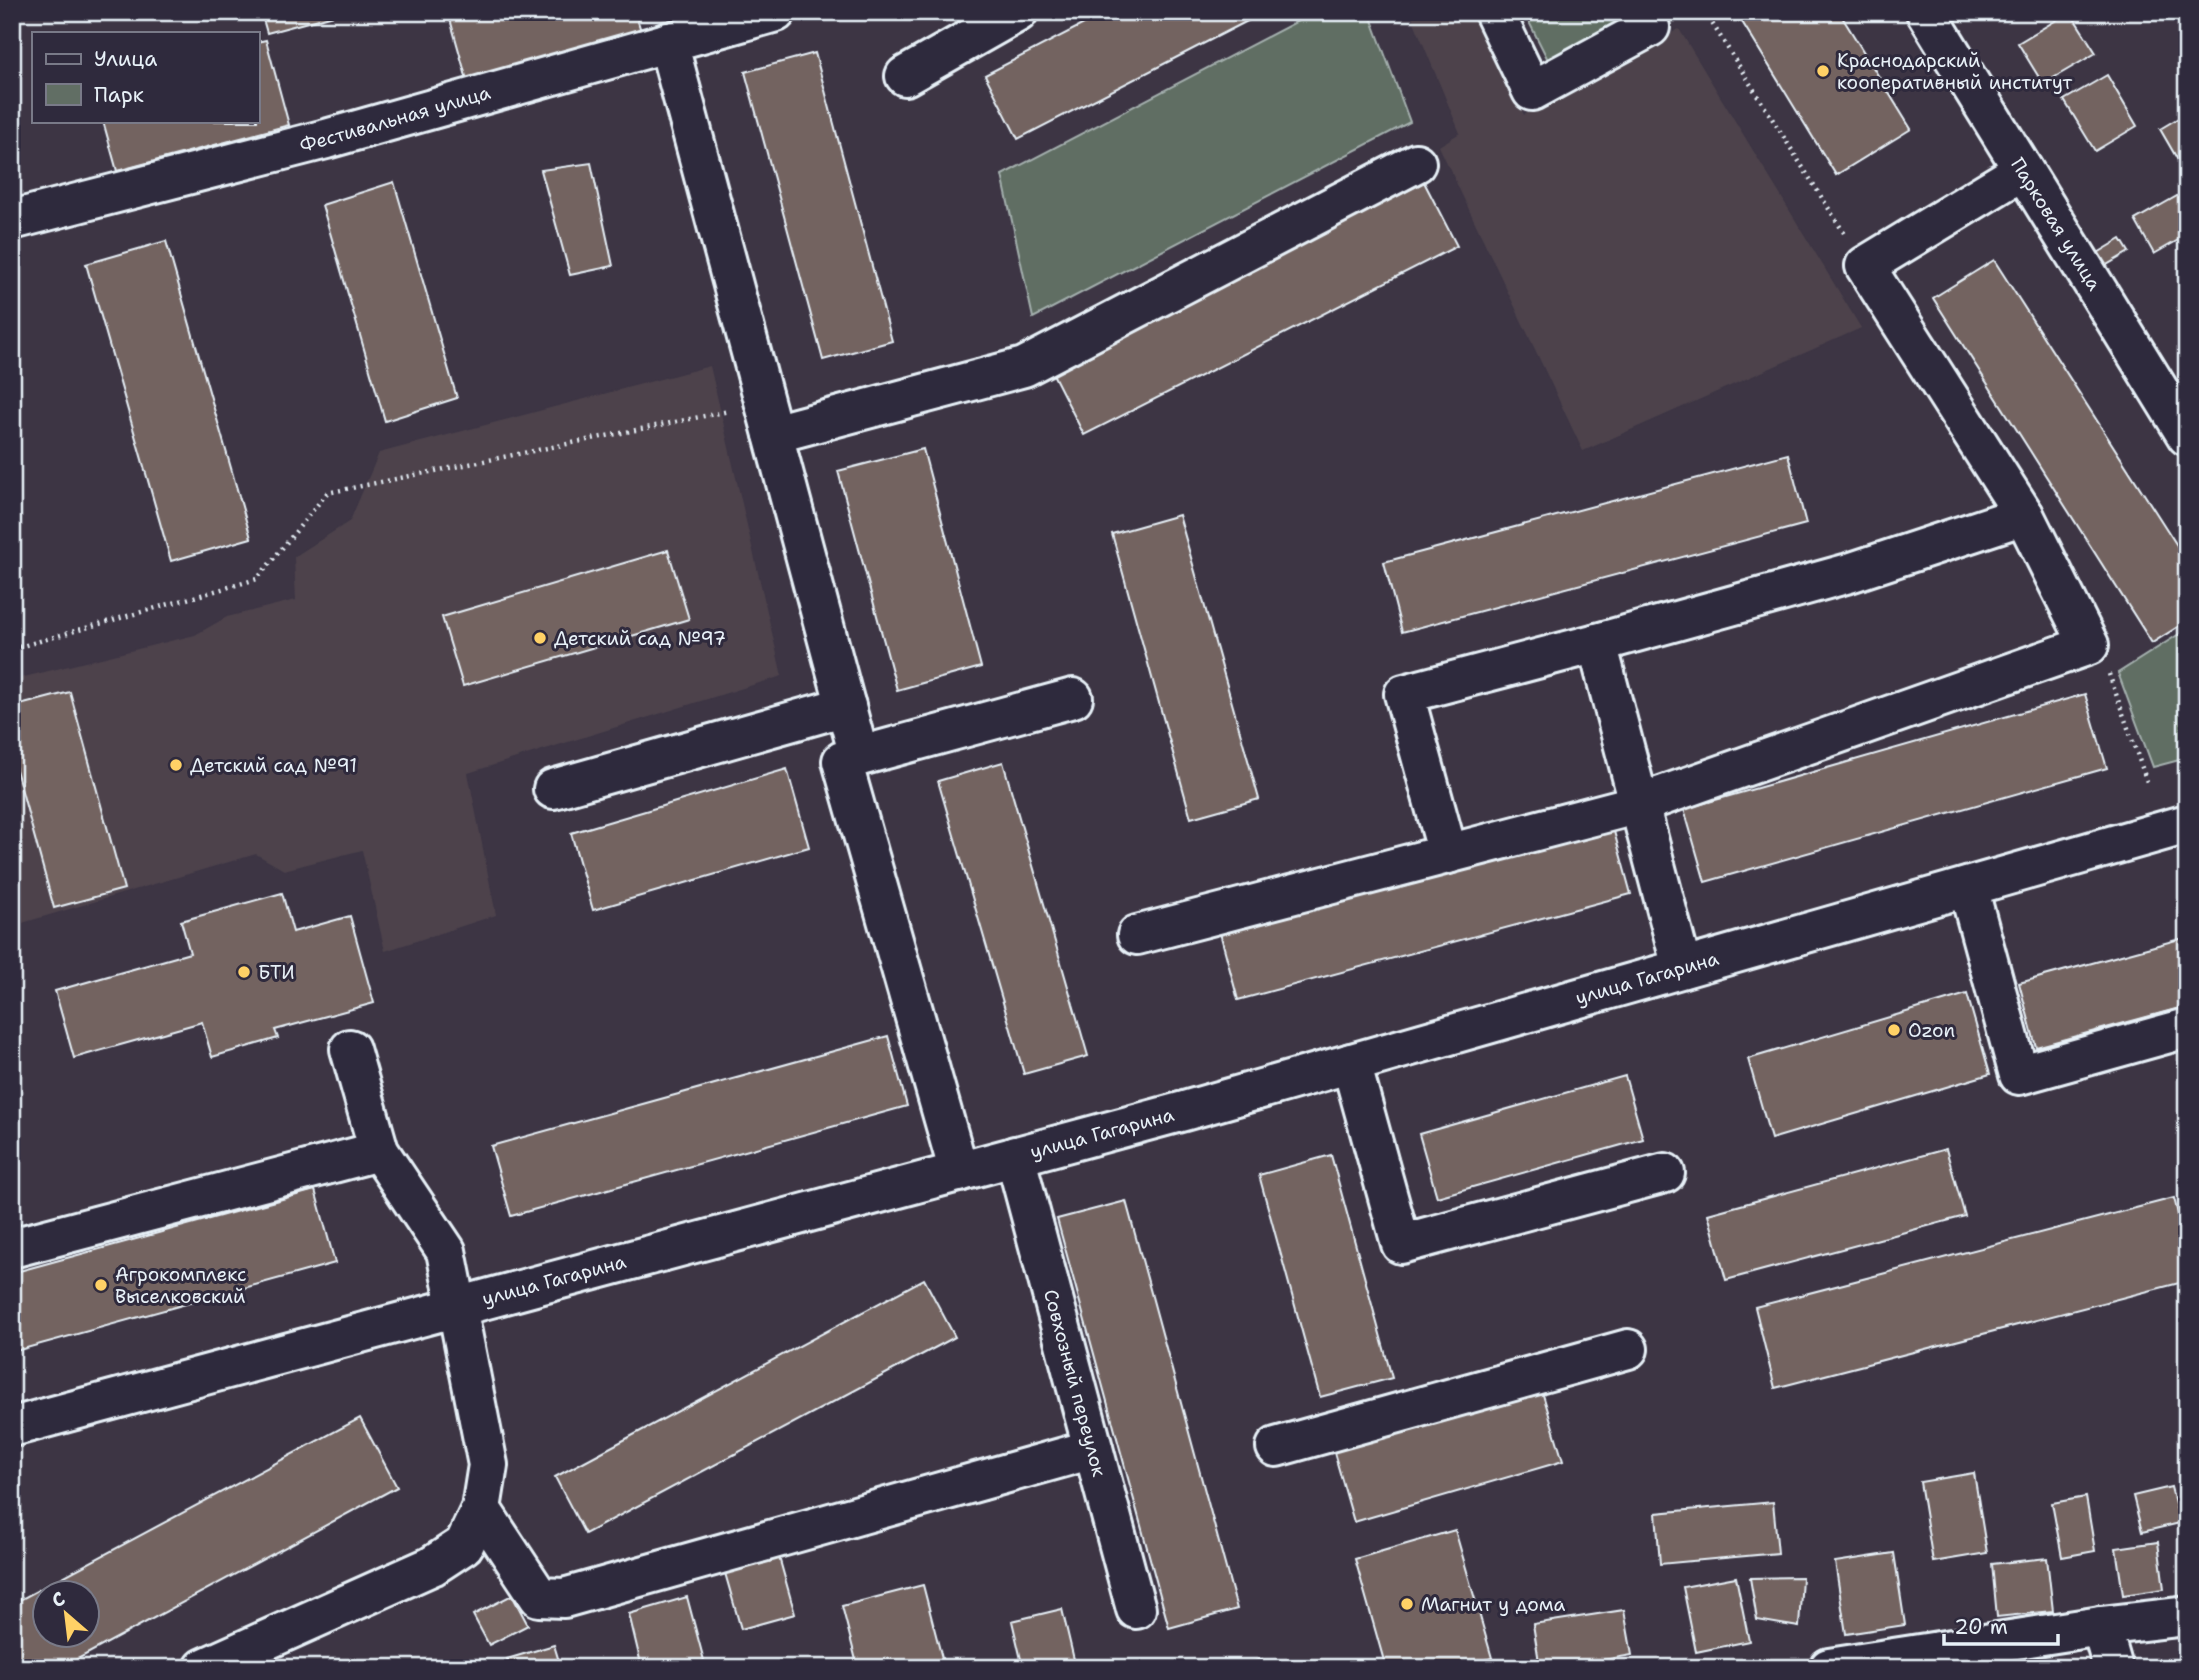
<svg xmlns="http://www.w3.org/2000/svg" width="2199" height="1680" font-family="'Shantell Sans',sans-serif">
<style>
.built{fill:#4d434c}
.green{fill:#616e64;stroke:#a4b0ae;stroke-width:2}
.building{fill:#736360;stroke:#e8f1f8;stroke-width:2;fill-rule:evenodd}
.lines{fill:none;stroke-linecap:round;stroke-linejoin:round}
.minor-casing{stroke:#e8f1f8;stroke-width:44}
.path{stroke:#e8f1f8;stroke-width:4.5;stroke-dasharray:2 5;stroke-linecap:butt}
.minor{stroke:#2f2a3d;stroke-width:38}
.poi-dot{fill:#ffd166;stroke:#2f2a3d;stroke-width:2.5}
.labels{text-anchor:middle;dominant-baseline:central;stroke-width:6;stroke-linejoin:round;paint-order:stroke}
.poi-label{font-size:19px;fill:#e8f1f8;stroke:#2f2a3d;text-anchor:start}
.street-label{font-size:19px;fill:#e8f1f8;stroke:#2f2a3d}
</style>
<rect width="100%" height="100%" fill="#3d3544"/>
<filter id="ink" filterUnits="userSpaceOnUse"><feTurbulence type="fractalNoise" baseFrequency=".0143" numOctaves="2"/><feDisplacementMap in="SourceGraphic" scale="14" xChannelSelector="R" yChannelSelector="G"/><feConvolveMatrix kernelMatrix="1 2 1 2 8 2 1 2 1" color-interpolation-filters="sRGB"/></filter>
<g filter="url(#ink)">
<g class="built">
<polygon points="1410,12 1474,12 1524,115 1679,29 1861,328 1583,451 1439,146 1460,133"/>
<polygon points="710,366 782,676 468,773 496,915 385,951 362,850 284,870 256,854 22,923 12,885 12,680 195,635 227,617 296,600 294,557 350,521 379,453"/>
</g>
<g class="green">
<polygon points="1315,12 1369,12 1410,122 1033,318 1002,175"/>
<polygon points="1524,12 1640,12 1548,60"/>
<polygon points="2187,629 2187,758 2153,767 2118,673"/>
</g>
<g class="building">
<polygon points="261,12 345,12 267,33"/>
<polygon points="448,12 635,12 641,31 467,80"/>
<polygon points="1107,12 1265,12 1018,139 985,75"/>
<polygon points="1736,12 1839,12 1911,129 1836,175"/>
<polygon points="2070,12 2096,53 2043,84 2018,43"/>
<polygon points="266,40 289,125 117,171 103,121 257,121 257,42"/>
<polygon points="815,53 892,341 823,360 745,72"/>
<polygon points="2107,75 2137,126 2095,151 2064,100"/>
<polygon points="2187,113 2187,173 2186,174 2160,129"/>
<polygon points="591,163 613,266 570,275 541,170"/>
<polygon points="394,182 457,398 385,421 322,205"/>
<polygon points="1424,182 1457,246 1084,435 1052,372"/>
<polygon points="2184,192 2187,197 2187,235 2154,254 2135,220"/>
<polygon points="2121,239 2129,252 2103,267 2096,254"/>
<polygon points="166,241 251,538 171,561 86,264"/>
<polygon points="1994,260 2187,561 2187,621 2152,643 1933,298"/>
<polygon points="923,449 981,667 897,690 838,471"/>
<polygon points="1788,454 1806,524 1402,632 1384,562"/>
<polygon points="1179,515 1259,799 1191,818 1112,534"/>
<polygon points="668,550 689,619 463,686 442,617"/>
<polygon points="70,692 124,889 54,908 12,755 12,707"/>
<polygon points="2085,694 2107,768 1705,882 1684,809"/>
<polygon points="1003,762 1088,1056 1024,1074 938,781"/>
<polygon points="787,769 809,847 593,910 571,833"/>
<polygon points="1612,824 1631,894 1238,1000 1219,929"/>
<polygon points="282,893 293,932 350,916 374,1003 275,1030 278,1038 212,1057 202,1022 74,1058 55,991 190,953 181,921"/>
<polygon points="2187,937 2187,1006 2036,1047 2019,983"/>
<polygon points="1967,994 1990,1074 1771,1139 1748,1059"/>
<polygon points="888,1036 907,1106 511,1216 491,1146"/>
<polygon points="1625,1076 1643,1139 1437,1197 1419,1134"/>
<polygon points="1946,1149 1965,1216 1726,1280 1708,1214"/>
<polygon points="1331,1155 1392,1378 1320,1397 1259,1175"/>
<polygon points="315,1190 335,1263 12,1352 12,1273"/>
<polygon points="2174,1198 2187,1250 2187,1281 1775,1388 1755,1307"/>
<polygon points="1126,1201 1237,1609 1169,1628 1057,1219"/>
<polygon points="924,1279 955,1337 585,1534 555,1477"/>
<polygon points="1541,1388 1563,1461 1354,1522 1333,1449"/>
<path d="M360,1418l37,69 -336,181h-49v-64zM46,1592h42v42h-42z"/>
<polygon points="1974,1473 1987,1553 1933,1562 1920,1482"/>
<polygon points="2171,1487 2180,1523 2142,1532 2133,1496"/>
<polygon points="2086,1497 2095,1551 2062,1557 2052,1503"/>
<polygon points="1773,1502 1778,1553 1660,1564 1656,1513"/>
<polygon points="1455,1530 1492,1658 1458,1668 1386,1668 1355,1559"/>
<polygon points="2158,1542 2164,1589 2123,1595 2116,1548"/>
<polygon points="1894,1553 1905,1625 1846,1634 1835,1562"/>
<polygon points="779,1557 795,1614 741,1629 725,1573"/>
<polygon points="2047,1558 2053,1611 1997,1617 1992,1564"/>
<polygon points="1736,1577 1749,1641 1696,1652 1683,1587"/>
<polygon points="1802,1577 1799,1627 1757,1620 1750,1578"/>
<polygon points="923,1585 944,1666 936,1668 858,1668 842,1606"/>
<polygon points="512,1595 528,1625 489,1645 473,1615"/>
<polygon points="687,1597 706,1668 642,1668 629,1614"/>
<polygon points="1062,1609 1076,1668 1023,1668 1012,1621"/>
<polygon points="1624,1610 1632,1655 1558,1668 1540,1668 1533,1624"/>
<polygon points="554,1645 561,1668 510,1668 507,1659"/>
<polygon points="1262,1659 1264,1668 1232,1668 1232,1667"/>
</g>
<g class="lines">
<defs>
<g id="minor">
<polyline points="1494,12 1532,91 1650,27"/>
<polyline points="1926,12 2187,436"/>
<polyline points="668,42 859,756"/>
<polyline points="905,76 1018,12"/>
<polyline points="12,220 326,139 776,12"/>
<polyline points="773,434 1024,367 1416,163"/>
<polyline points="1597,643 1682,968"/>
<polyline points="553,789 846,706"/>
<polyline points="1448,854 1404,694 1597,643 1849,573 2024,515"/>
<polyline points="1968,887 2019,1075 2187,1028"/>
<polyline points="1137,935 1639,804 2089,645 2024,515 1865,266 2023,170"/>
<polyline points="1351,1063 1401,1244 1665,1173"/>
<polyline points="1015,1156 1136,1609"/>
<polyline points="959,1172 842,761 1073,698"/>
<polyline points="12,1248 379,1151"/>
<polyline points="12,1427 1184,1111 2187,824"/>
<polyline points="1276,1447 1628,1349"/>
<polyline points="481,1509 539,1597 564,1598 1093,1449"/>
<polyline points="2101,1626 2113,1668"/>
<polyline points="204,1668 432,1566 464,1545 481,1509 488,1465 446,1251 379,1151 350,1049"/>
<polyline points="1829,1668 2101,1626 2187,1616"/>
</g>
</defs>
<use href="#minor" class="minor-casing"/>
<g class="path">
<polyline points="1705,12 1846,236"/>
<polyline points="12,649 257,579 327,493 729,411"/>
<polyline points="2109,674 2147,782"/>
</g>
<use href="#minor" class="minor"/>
</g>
</g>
<g class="poi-dot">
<circle cx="1823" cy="71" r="7"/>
<circle cx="540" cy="638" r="7"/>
<circle cx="176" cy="765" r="7"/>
<circle cx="244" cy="972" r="7"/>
<circle cx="1894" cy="1030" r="7"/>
<circle cx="101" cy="1285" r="7"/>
<circle cx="1407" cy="1604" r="7"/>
</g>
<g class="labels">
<g class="poi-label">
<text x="1837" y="60">Краснодарский<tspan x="1837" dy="22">кооперативный институт</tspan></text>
<text x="554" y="638">Детский сад №97</text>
<text x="190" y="765">Детский сад №91</text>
<text x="258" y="972">БТИ</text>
<text x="1908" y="1030">Ozon</text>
<text x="115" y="1274">Агрокомплекс<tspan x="115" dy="22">Выселковский</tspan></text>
<text x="1421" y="1604">Магнит у дома</text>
</g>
<g class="street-label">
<text transform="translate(395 119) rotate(-16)">Фестивальная улица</text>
<text transform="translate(2056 224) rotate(58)">Парковая улица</text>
<text transform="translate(1647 978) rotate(-16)">улица Гагарина</text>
<text transform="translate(1102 1133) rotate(-15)">улица Гагарина</text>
<text transform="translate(554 1280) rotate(-15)">улица Гагарина</text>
<text transform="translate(1075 1383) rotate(75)">Совхозный переулок</text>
</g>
</g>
<rect width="2199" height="1680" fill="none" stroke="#2f2a3d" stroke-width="42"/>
<rect x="21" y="21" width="2157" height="1638" fill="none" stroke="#e8f1f8" stroke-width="2.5" filter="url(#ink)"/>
<rect x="32" y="32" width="228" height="91" fill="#2f2a3d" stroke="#797a88" stroke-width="2"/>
<rect x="46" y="54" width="35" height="10" fill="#2f2a3d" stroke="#797a88" stroke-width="2"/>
<text x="94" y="66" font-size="21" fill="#e8f1f8">Улица</text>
<rect x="46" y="84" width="35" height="21" fill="#616e64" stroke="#797a88" stroke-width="2"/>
<text x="94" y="102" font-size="21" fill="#e8f1f8">Парк</text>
<g transform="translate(66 1614) rotate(332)"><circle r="33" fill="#2f2a3d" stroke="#797a88" stroke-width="2"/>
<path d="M0-5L12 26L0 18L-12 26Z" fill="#ffd166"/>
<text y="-10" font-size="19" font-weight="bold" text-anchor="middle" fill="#e8f1f8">С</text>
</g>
<path d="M1944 1634v10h114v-10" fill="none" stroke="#e8f1f8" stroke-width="3.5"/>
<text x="1954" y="1634" font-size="21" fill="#e8f1f8" stroke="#2f2a3d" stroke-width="5" paint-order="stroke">20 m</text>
</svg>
